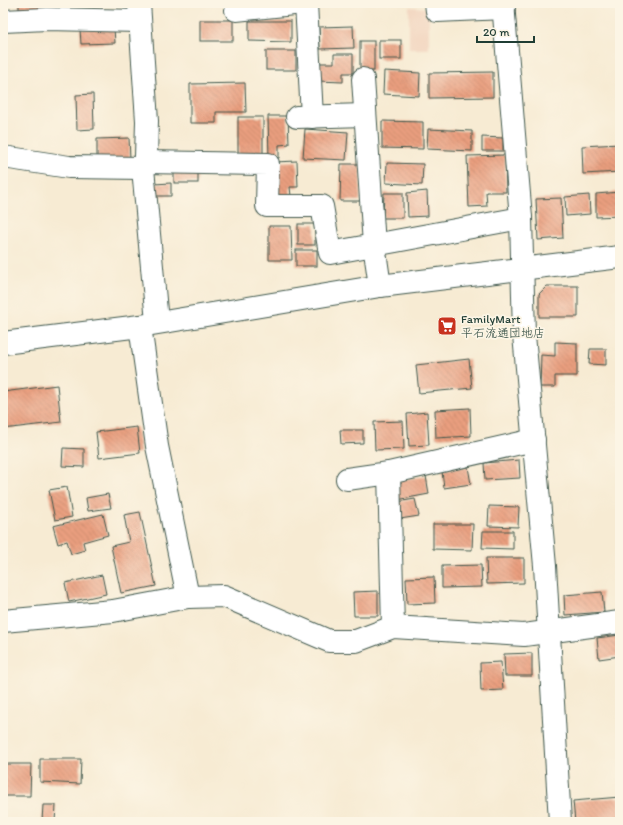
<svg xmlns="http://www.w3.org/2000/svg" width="623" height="825" font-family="Itim,'Klee One',sans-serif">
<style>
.built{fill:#f2d4be}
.building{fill:url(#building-back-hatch)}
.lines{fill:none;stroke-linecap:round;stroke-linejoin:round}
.minor-casing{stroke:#3f574c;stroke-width:24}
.minor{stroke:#fff;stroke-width:22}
.labels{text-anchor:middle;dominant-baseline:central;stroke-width:3.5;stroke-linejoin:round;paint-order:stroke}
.poi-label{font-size:12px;fill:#1f3d34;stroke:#fcf5e5;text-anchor:start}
</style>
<defs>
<pattern id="building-back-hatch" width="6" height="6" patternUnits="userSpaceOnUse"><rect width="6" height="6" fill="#ea9f7f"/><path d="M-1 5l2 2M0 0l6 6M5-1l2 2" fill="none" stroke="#bd8369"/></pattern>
</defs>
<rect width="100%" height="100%" fill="#fcf5e5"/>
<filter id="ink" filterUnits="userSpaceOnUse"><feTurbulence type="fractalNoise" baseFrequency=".025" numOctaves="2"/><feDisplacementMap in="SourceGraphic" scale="8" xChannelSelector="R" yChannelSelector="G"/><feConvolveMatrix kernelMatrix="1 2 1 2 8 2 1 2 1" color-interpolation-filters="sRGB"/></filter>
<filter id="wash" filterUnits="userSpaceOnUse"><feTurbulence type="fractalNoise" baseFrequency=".012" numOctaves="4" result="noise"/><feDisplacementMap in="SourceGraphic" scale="16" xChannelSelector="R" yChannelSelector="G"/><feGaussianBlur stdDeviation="0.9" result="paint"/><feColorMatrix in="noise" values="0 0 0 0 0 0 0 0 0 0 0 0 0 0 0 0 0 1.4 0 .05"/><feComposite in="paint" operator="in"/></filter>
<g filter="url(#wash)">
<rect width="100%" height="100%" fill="#f7ebd3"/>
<polygon class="built" points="409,7 429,8 429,49 409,49"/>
<g id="blocks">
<g class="building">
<rect x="19" y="3" width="37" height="6"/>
<rect x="200" y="20" width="33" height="21"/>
<polygon points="249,21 291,21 291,42 249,41"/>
<polygon points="353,26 354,48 320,49 319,27"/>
<polygon points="114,28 115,43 81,44 80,29"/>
<rect x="379" y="40" width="22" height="19"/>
<rect x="360" y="41" width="14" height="30"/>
<rect x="266" y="51" width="30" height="19"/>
<polygon points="334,54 353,54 353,73 343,73 343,82 318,81 319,63 334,63"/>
<polygon points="384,71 420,73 419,96 383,94"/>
<polygon points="493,72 493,97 429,98 429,73"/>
<polygon points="245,83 246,112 216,112 216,123 190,123 190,84"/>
<polygon points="93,94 94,129 77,130 76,95"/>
<polygon points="268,116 288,116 289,144 279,145 279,158 269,158"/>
<rect x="238" y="117" width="25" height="39"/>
<polygon points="382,121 423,122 423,149 382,148"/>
<polygon points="305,129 348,132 346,160 303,158"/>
<polygon points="428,129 472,131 472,151 427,149"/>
<polygon points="482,137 503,138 503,151 482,151"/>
<polygon points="129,138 130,158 97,159 97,139"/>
<polygon points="620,144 620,172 583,174 582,146"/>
<polygon points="505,155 506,192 486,192 487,206 469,207 467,156"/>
<polygon points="297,161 298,187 290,187 291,196 275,197 274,162"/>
<polygon points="387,163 423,164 422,185 386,183"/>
<polygon points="341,164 361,164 360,201 340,201"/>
<rect x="174" y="171" width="24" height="12"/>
<polygon points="171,183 171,196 154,196 154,184"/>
<polygon points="427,191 428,216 408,217 407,193"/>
<polygon points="620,192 620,216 596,217 596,194"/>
<polygon points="384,193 403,193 403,218 383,218"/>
<polygon points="589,195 590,214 566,216 565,197"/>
<polygon points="561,198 563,238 538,240 536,199"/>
<rect x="298" y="224" width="17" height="21"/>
<polygon points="269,226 291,226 292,260 269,260"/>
<rect x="296" y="250" width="21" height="16"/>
<polygon points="547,286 578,286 578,317 539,317 539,294"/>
<polygon points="555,342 577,343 577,376 555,376 555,387 540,387 541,355 555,356"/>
<polygon points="590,349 606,349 606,365 589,364"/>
<polygon points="469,359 472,388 419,393 416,365"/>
<polygon points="57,385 61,422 3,429 3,392"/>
<polygon points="470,408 471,436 436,438 435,410"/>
<polygon points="427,412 429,445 409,446 407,414"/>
<polygon points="403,421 404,449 375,450 374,422"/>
<polygon points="137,427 140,453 99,458 96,432"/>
<polygon points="340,430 363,430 363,443 341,444"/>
<polygon points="63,448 84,449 84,467 62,466"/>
<polygon points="519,460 520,478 485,480 484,463"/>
<polygon points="468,467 471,484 444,488 442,471"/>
<polygon points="426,476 429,494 397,500 393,481"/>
<polygon points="67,487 72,517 55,520 49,490"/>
<polygon points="108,494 111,508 88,511 86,498"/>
<polygon points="415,499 419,516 400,519 397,502"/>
<polygon points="489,506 519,507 518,527 488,526"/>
<polygon points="140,512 156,586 121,593 111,546 129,542 124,515"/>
<polygon points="103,514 108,535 83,542 85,550 71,554 67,541 58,544 53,526"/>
<polygon points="433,524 473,524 472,550 433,549"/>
<polygon points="483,531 513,531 513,549 482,548"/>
<polygon points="486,558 524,558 524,583 487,584"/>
<polygon points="481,565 482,587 442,588 442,566"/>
<polygon points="102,575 106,594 69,602 65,583"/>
<polygon points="434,577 435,603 407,604 406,578"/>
<polygon points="378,591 378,616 354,616 353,592"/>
<polygon points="602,592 604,612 565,615 564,595"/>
<polygon points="620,635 620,656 599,659 597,638"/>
<polygon points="532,653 532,676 505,676 504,654"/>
<polygon points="501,662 503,690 481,691 480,663"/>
<polygon points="40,759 81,759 80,784 40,782"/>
<polygon points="3,764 31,764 30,796 3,796"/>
<polygon points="620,797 620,818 575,822 573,801"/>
<polygon points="43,805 56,805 55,822 42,821"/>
</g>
</g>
</g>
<g filter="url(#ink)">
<use href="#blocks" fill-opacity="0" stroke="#3f574c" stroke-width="1"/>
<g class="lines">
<defs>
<g id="minor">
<polyline points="306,3 312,117"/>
<polyline points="436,3 437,11 504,8"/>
<polyline points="503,3 521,218 524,335 545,566 560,822"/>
<polyline points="236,10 303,3"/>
<polyline points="3,21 47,19 140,21"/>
<polyline points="363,79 374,245 380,286"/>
<polyline points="297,117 365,115"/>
<polyline points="3,157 69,167 143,168 146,157 147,121 139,3"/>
<polyline points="145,162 268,164 267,206 322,206 330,253 521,218"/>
<polyline points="143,168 157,322"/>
<polyline points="140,326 157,446 188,597 224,596 329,641 356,641 393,627 524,635 620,622"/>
<polyline points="3,343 140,326 380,286 620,257"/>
<polyline points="389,473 393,627"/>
<polyline points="347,479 389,473 534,440"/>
<polyline points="3,621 113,611 188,597"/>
</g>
</defs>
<use href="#minor" class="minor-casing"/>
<use href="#minor" class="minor"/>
</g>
</g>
<defs>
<symbol id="supermarket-square" viewBox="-11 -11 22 22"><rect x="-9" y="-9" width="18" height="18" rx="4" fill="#c8321e" stroke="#fcf5e5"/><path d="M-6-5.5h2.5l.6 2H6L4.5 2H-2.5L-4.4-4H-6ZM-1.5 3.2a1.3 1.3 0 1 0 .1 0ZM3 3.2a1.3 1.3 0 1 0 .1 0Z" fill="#fff"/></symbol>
</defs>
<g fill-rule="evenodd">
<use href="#supermarket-square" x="436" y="315" width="22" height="22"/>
</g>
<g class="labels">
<g class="poi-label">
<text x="461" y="319">FamilyMart<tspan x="461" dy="14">平石流通団地店</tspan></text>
</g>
</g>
<rect width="623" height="825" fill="none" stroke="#fcf5e5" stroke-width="16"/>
<path d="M477 36v6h57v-6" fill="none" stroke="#1f3d34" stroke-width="2"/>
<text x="483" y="36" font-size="12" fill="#1f3d34" stroke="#fcf5e5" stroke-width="3" paint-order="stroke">20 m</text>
</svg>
